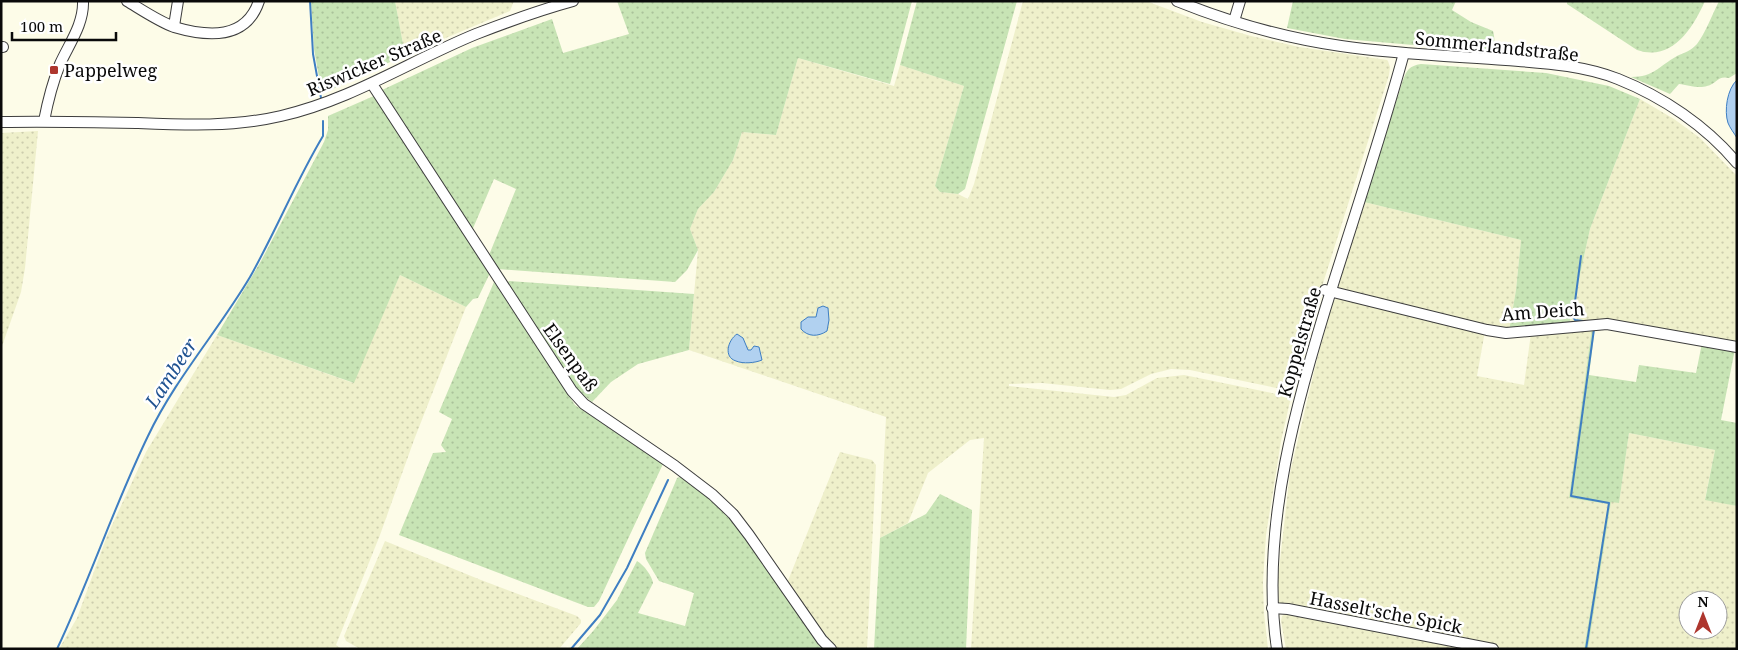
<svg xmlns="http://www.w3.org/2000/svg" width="1738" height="650" font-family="'Noto Serif',serif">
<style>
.farmland{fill:url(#farmland-dots);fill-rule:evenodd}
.grass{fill:url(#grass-dots)}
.water{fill:#b1d1f0;stroke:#3e7ec2}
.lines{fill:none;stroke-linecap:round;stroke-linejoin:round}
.stream{stroke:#3e7ec2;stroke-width:2}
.minor-casing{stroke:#3d3d3d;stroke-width:12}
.minor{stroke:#fff;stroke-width:10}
.poi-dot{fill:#ae362e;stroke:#fff;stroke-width:2}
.labels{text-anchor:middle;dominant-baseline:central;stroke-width:5;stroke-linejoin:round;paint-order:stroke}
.street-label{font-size:18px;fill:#0a0a0a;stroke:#fff}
.poi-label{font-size:18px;fill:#0a0a0a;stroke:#fff;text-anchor:start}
.water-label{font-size:19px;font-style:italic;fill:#1e5190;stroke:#fff}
</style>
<defs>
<pattern id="farmland-dots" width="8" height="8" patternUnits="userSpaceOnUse" patternTransform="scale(1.25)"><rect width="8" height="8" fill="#eff0cb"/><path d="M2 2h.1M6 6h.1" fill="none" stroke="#ccccad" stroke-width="1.8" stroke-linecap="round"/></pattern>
<pattern id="grass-dots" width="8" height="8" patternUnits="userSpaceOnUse" patternTransform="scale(1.25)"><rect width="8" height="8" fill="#c8e4b5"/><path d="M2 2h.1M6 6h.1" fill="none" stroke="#aac29a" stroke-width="1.8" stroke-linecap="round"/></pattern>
</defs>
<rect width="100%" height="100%" fill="#fdfce8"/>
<g class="farmland">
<polygon points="395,1 514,1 510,11 405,55"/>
<polygon points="1023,1 1146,1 1202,22 1251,36 1299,47 1387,60 1388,61 1390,67 1389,75 1318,299 1291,391 1190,370 1171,369 1151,374 1121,389 1110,390 1042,383 1009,384 1009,386 1114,397 1126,395 1157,378 1184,375 1291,397 1281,441 1266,535 1263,582 1264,613 1268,649 971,649 984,438 970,440 928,473 908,523 880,538 886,417 689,350 698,250 690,229 698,209 714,192 733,160 742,132 776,135 798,58 894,86 900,65 964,86 935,186 940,192 958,194 968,199 974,184"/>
<polygon points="1640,99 1674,119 1700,138 1737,176 1737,344 1604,321 1569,325 1590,229"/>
<polygon points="38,131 25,268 21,292 1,349 1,133"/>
<polygon points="1364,202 1521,240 1516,290 1509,331 1337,288"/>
<polygon points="400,275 466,307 414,440 380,535 336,645 342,649 59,649 77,618 107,536 146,452 217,335 353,383"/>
<polygon points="1342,297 1485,331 1477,376 1524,385 1531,333 1592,327 1570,498 1608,504 1584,649 1503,649 1297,609 1283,605 1279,602 1278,578 1290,473 1319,351 1333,302 1337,298"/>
<path d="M1629,433l86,17 -10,49 32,7v143h-149l23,-148 8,1zM1688,600h30v30h-30z"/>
<polygon points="840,452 872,460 876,465 867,649 835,649 832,646 787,583"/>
<polygon points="385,541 481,580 577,616 581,620 581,623 559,649 360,649 346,641 344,636"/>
<polygon points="1287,613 1481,649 1286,649 1281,621 1282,616"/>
</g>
<g class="grass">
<polygon points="311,1 395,1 405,55 322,94 314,49"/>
<polygon points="617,1 912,1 890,84 798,58 776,135 742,132 733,160 714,192 698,209 690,229 698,250 687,270 675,282 498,269 489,255 516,189 494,179 471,233 382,90 472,48 552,19 563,53 629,34"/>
<polygon points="917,1 1017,1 965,189 958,194 940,192 935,186 964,86 900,65"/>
<path d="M1293,1h163l-4,9 19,12 22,9c2,8 2,13 -1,21l-147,-13 -58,-11z"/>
<path d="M1567,1h138c-12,27 -33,61 -68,49l-70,-46z"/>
<path d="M1719,1h18v72l-8,5c-11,-3 -13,6 -22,8 -8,3 -20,-1 -28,-2l-9,10 -39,-17c23,0 28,-11 46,-21 7,-3 15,-6 20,-12 9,-12 15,-29 22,-43z"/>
<path d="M1421,64l125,9 63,13 31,13 -50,130 -21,96 -60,6 7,-41 5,-50 -157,-38 39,-122c4,-10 6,-14 18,-16z"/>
<polygon points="376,95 490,273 478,298 473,299 466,307 400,275 354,383 217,335 261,261 324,142 328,130 328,116"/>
<polygon points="509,281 694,294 689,350 638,364 611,382 592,402 578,391 507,283"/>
<polygon points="494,282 575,405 663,464 599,601 594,607 588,607 399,535 433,453 446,452 441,445 452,419 439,412"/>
<polygon points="1592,327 1595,327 1589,375 1636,382 1639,365 1696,373 1702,343 1735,349 1721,420 1737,423 1737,506 1705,500 1715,450 1629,433 1619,503 1611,502 1588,649 1584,649 1608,504 1569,498"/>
<path d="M680,477h4l24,17 22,22 95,133h-248l17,-19 23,-30 20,-39c7,4 15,15 16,22l-15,30 47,13 9,-33 -35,-12 -13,-22 -1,-6 30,-70 2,-5z"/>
<polygon points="940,494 972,510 966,649 874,649 880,538 926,514"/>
</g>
<g class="water">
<path d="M1737,80v58c-3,-5 -7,-10 -9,-15 -4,-12 -1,-34 9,-43z"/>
<path d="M823,306l5,2 1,12 -2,11c-9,6 -19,6 -26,-2v-7l7,-5h8l2,-9z"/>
<path d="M737,334l6,4 5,12h3l3,-4 5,1 3,13c-7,3 -19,4 -26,1 -13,-4 -8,-21 1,-27z"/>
</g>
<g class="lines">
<g class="stream">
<polyline points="310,1 313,54 321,98"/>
<polyline points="1581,256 1573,317 1575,320 1583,321"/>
<path d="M57,649c33,-70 57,-143 91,-213 27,-57 70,-105 102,-159 26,-46 46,-96 73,-141v-15"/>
<polyline points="571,649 600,615 627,568 668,480"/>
<polyline points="1586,649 1609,503 1571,496 1594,329"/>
</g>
<defs>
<g id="minor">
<path d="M127,1c15,9 31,20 47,26 34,10 72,13 85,-26"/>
<path d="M1177,1c52,21 108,37 164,45 54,8 110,10 165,14 37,3 77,5 112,19 45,18 88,47 119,84"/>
<polyline points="1234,21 1240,1"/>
<polyline points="174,26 178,1"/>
<polyline points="1,47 3,47"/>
<polyline points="372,84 572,391 584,404 675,466 713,495 733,514 749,535 822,640 831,649"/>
<path d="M44,121c4,-21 8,-37 16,-57 9,-20 24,-40 23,-63"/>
<path d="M1,122c46,-1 91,0 137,1 48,2 96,4 143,-7 70,-16 129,-55 195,-82 31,-12 64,-24 97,-33"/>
<polyline points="1325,290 1487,330 1506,333 1607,324 1737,347"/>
<polyline points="1272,608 1288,609 1493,649"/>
<path d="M1277,649c-18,-120 21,-254 57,-368 24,-76 49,-151 70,-228"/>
</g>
</defs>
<use href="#minor" class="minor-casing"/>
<use href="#minor" class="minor"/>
</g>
<rect class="poi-dot" x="49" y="65" width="10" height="10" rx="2.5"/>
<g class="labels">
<g class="street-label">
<text transform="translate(1497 46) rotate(6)">Sommerlandstraße</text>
<text transform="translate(374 62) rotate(-23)">Riswicker Straße</text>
<text transform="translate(1543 311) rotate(-4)">Am Deich</text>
<text transform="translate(1299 342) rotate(-74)">Koppelstraße</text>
<text transform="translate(571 357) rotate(54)">Elsenpaß</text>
<text transform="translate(1386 612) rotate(11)">Hasselt'sche Spick</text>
</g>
<g class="poi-label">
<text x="64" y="70">Pappelweg</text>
</g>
<g class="water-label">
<text transform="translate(171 373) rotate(-57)">Lambeer</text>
</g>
</g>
<rect width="1738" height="650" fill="none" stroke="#0a0a0a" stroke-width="5"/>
<g transform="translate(1703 615)"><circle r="24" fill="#ffffff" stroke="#9d9d9d"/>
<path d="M0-4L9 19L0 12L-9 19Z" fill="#ae362e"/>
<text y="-8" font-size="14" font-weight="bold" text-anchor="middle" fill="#0a0a0a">N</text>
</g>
<path d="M12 32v8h104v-8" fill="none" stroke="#0a0a0a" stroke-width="2.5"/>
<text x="20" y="32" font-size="15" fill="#0a0a0a" stroke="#ffffff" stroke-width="4" paint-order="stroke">100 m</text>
</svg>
